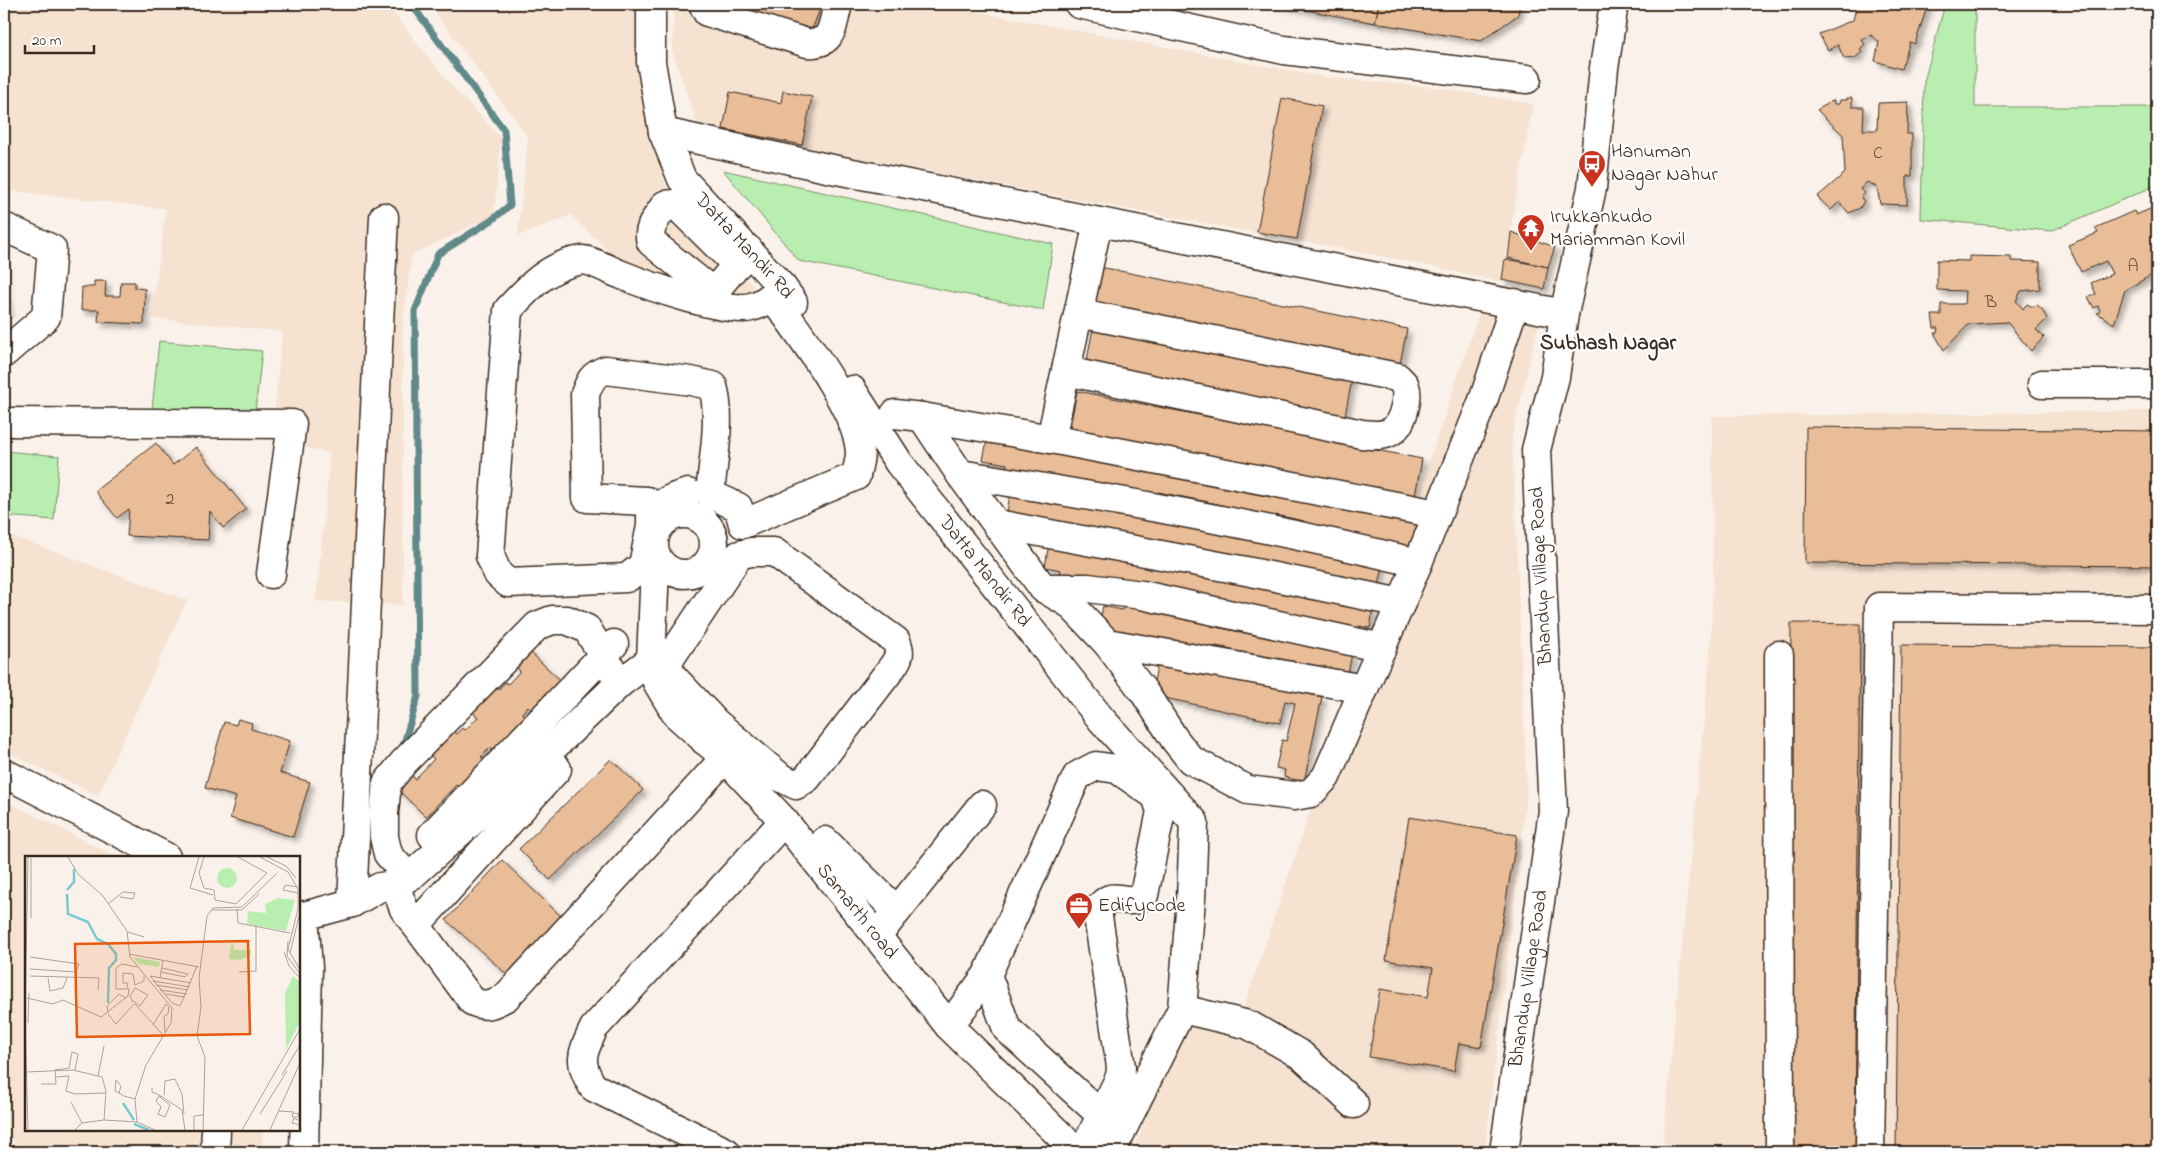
<svg xmlns="http://www.w3.org/2000/svg" width="2161" height="1156" font-family="'Indie Flower',sans-serif">
<style>
.built{fill:#f5e2d1}
.green{fill:#b8efb1;stroke:#7a8c68}
.lines{fill:none;stroke-linecap:round;stroke-linejoin:round}
.stream{stroke:#608989;stroke-width:7}
.building{fill:#e8bd98;stroke:#3b2a1e;filter:url(#shadow)}
.minor-casing{stroke:#3b2a1e;stroke-width:31}
.minor{stroke:#fff;stroke-width:28}
.labels{text-anchor:middle;dominant-baseline:central;stroke-width:4.5;stroke-linejoin:round;paint-order:stroke}
.number-label{font-size:18px;fill:#664f3c}
.poi-label{font-size:20px;fill:#3b2a1e;stroke:#fff;text-anchor:start}
.street-label{font-size:20px;fill:#3b2a1e;stroke:#fff}
.neighbourhood-label{font-size:21px;font-weight:bold;fill:#3b2a1e;stroke:#fff}
.inset-river{fill:none;stroke:#78c9d1;stroke-width:2.5}
.inset-road{fill:none;stroke:#aea298;stroke-width:1}
.view{fill:#e8590c;fill-opacity:0.15;stroke:#e8590c;stroke-width:2.5}
.inset-edge{fill:none;stroke:#3b2a1e;stroke-width:2.5}
</style>
<defs>
<filter id="shadow"><feDropShadow dx="4.5" dy="4.5" stdDeviation="2.5" flood-color="#0004"/></filter>
</defs>
<rect width="100%" height="100%" fill="#faf2ea"/>
<filter id="ink" filterUnits="userSpaceOnUse"><feTurbulence type="fractalNoise" baseFrequency=".02" numOctaves="2"/><feDisplacementMap in="SourceGraphic" scale="10" xChannelSelector="R" yChannelSelector="G"/><feConvolveMatrix kernelMatrix="1 2 1 2 8 2 1 2 1" color-interpolation-filters="sRGB"/></filter>
<g filter="url(#ink)">
<g class="built">
<polygon points="4,4 372,4 393,12 449,83 501,138 494,215 412,255 403,321 403,605 316,601 330,454 272,439 282,332 151,318 166,209 4,190"/>
<polygon points="429,4 639,4 638,77 665,184 760,294 740,305 634,276 571,215 518,236 528,137"/>
<polygon points="674,4 936,4 1325,77 1441,88 1533,104 1501,282 1407,261 699,129 672,51"/>
<polygon points="1481,308 1539,321 1512,436 1527,792 1485,1152 1132,1152 1193,1009 1241,1015"/>
<polygon points="2157,411 2157,1152 1662,1152 1710,655 1713,577 1712,416"/>
<polygon points="4,533 187,600 98,795 4,751"/>
<polygon points="4,800 117,857 26,857 26,1130 263,1130 262,1152 22,1152 4,1133"/>
</g>
<g class="green">
<polygon points="1945,4 1975,4 1975,107 2157,107 2157,185 2051,231 1921,219 1924,82"/>
<polygon points="723,170 1053,244 1043,310 799,261"/>
<polygon points="159,341 262,351 253,430 151,419"/>
<polygon points="4,451 59,456 54,520 4,516"/>
</g>
<g class="lines">
<polyline class="stream" points="402,750 418,696 415,311 438,254 492,220 510,205 504,130 415,9 402,4"/>
</g>
<g class="building">
<polygon points="720,4 822,4 809,37"/>
<polygon points="1274,4 1379,4 1375,23"/>
<polygon points="1379,4 1520,4 1518,15 1481,41 1375,23"/>
<polygon points="1857,4 1928,4 1915,44 1910,42 1901,69 1875,61 1879,42 1871,35 1861,39 1865,44 1860,49 1862,52 1855,58 1844,59 1838,45 1828,50 1819,34 1853,20"/>
<polygon points="783,91 812,97 802,145 723,129 730,92 781,103"/>
<polygon points="1282,98 1322,106 1297,239 1257,232"/>
<polygon points="1847,98 1852,98 1852,107 1864,107 1863,130 1877,130 1878,103 1908,102 1907,134 1912,134 1912,176 1907,176 1907,205 1880,204 1877,187 1867,182 1860,189 1865,193 1861,198 1864,201 1860,208 1849,213 1839,202 1831,210 1817,197 1845,173 1843,135 1817,110 1834,100 1834,104 1839,104 1840,100 1847,100"/>
<polygon points="2157,206 2157,272 2125,290 2114,324 2097,313 2100,311 2098,306 2094,308 2088,297 2096,294 2091,283 2112,274 2106,261 2081,272 2068,245 2098,233 2095,228 2134,211 2136,215"/>
<polygon points="1511,232 1555,247 1548,267 1508,258"/>
<polygon points="1969,256 2011,257 2011,261 2040,262 2040,289 2021,291 2016,301 2023,309 2027,304 2033,307 2036,304 2042,309 2047,319 2036,330 2044,337 2031,351 2007,322 1969,324 1944,350 1934,333 1937,333 1938,328 1934,328 1932,315 1941,315 1941,304 1964,304 1965,291 1937,290 1937,260 1969,261"/>
<polygon points="1505,259 1548,267 1544,289 1502,280"/>
<polygon points="1100,267 1407,329 1399,369 1091,308"/>
<polygon points="4,270 8,312 4,314"/>
<polygon points="94,281 106,281 105,296 120,296 121,282 135,282 135,288 145,289 144,324 98,322 99,310 81,310 82,287 94,287"/>
<polygon points="1094,323 1353,374 1344,421 1085,370"/>
<polygon points="1077,391 1422,459 1414,501 1069,432"/>
<polygon points="1806,427 2157,431 2157,566 1805,563"/>
<polygon points="989,431 1193,471 1191,480 1199,482 1201,473 1423,521 1418,546 1410,545 1410,548 1303,526 1304,521 1276,515 1274,527 1216,515 1218,504 1158,492 1156,500 1005,472 1007,464 983,460"/>
<polygon points="156,443 173,465 196,447 246,509 223,528 210,511 208,540 127,536 129,509 117,518 95,491"/>
<polygon points="1011,490 1384,562 1379,585 1006,517"/>
<polygon points="1050,538 1147,557 1144,568 1151,570 1154,558 1373,610 1370,628 1359,626 1357,634 1259,614 1261,607 1224,599 1060,575 1061,570 1045,567"/>
<polygon points="1124,603 1212,620 1211,626 1246,633 1247,628 1352,654 1348,673 1232,655 1233,649 1215,646 1214,651 1109,630 1099,625 1103,606 1122,610"/>
<polygon points="1791,623 1860,624 1855,1152 1786,1152"/>
<polygon points="1901,645 2157,647 2157,1152 1896,1152"/>
<polygon points="527,649 562,682 546,699 543,697 531,709 528,706 522,713 526,717 496,752 491,747 481,757 487,762 460,789 456,785 426,817 396,788 410,773 415,779 434,759 430,755 451,729 456,734 462,728 465,730 478,717 470,710 493,685 498,690 505,682 508,684 520,671 513,664"/>
<polygon points="1158,662 1322,697 1304,782 1284,777 1285,770 1276,768 1282,740 1286,741 1295,703 1285,701 1280,723 1151,695"/>
<polygon points="238,719 252,723 251,729 290,741 280,773 310,782 293,837 230,818 236,797 205,788 224,722 236,725"/>
<polygon points="611,759 643,790 550,880 519,849"/>
<polygon points="1409,817 1517,835 1481,1047 1459,1043 1454,1071 1369,1057 1380,989 1428,997 1433,968 1386,960"/>
<polygon points="502,860 565,920 513,980 446,920"/>
</g>
<g class="lines">
<defs>
<g id="minor">
<path id="s1" d="M651,4v58l12,70 19,47 100,108 11,15"/>
<path d="M703,4l4,8 100,31c27,2 25,-18 31,-39"/>
<polyline points="1079,4 1284,50 1527,79"/>
<polyline points="663,132 827,168 1564,314"/>
<polyline points="4,227 52,249 46,317 4,353"/>
<path d="M737,265l-62,-61 -10,1c-7,11 -19,24 -14,37l58,47 8,-1 32,-38"/>
<path d="M773,297c25,35 86,114 87,156 0,7 -3,16 -4,23l-113,48 -5,-17 -28,-13c3,-35 12,-74 3,-108l-22,-5 -85,-11c-14,5 -16,11 -21,24l2,104 60,3 4,7v18l-8,39 -16,13 -119,5 -10,-9 -8,-18 18,-246c21,-23 42,-46 75,-50 8,0 30,12 39,15 24,10 106,39 129,32 13,-3 22,-11 31,-20"/>
<path d="M1066,371l296,63c10,1 23,3 31,-4 10,-7 16,-33 12,-44 -1,-3 -5,-6 -8,-9l-318,-64"/>
<polyline points="2042,384 2157,384"/>
<path id="s2" d="M852,390l47,73 202,256 93,103 -3,77 -9,110 -66,133 -9,10"/>
<polyline points="895,414 922,417 1051,439 1437,514"/>
<polyline points="922,417 960,474 1043,588 1070,604 1107,643 1144,692 1175,740 1191,760 1248,790 1294,796 1311,793 1326,777 1418,563 1484,398 1515,303"/>
<polyline points="4,422 292,424 271,574"/>
<polyline points="1051,439 1098,222"/>
<path d="M960,474c153,25 307,52 458,89"/>
<circle cx="684" cy="544" r="30"/>
<path d="M651,514c11,-12 21,-17 37,-21"/>
<polyline points="997,524 1246,571 1401,603"/>
<path id="s3" d="M658,560l-3,8 -4,92 6,22 19,32 49,44 59,63 165,205 128,126"/>
<polyline points="1043,588 1088,588 1142,595 1382,648"/>
<polyline points="1107,643 1364,689"/>
<polyline points="1779,655 1780,1152"/>
<path d="M705,741l11,-18 -43,-46 -4,-6v-11l70,-105 12,-3h23l122,89c6,13 2,18 -5,28l-84,109 -11,7 -16,-8 -64,-54"/>
<polyline points="4,773 166,857"/>
<polyline points="432,835 614,644"/>
<polyline points="825,841 897,911"/>
<polyline points="400,868 388,854 384,837 384,813 387,783 404,762 537,626 552,620 567,620 587,629 620,683"/>
<path d="M395,885l9,24 68,92c13,7 21,3 34,-4l219,-239"/>
<polyline points="352,903 384,217"/>
<polyline points="299,915 304,916 352,903 380,887 395,885 412,875 543,757 620,683 651,660"/>
<polyline points="304,916 308,967 304,1152"/>
<polyline points="416,925 557,769"/>
<polyline points="877,936 982,805"/>
<polyline points="987,975 1007,1029 1101,1115"/>
<polyline points="1182,1009 1249,1025 1301,1055 1354,1104"/>
<path d="M949,1026l38,-51 90,-199 19,-10 21,3 39,27 5,15 -17,84c-3,2 -8,5 -11,5 -18,1 -21,-9 -36,10l24,157 -1,10 -37,75"/>
<polyline points="215,1152 216,1130"/>
<path d="M726,1152l-133,-65c-16,-26 -11,-33 1,-59l190,-207"/>
<path id="s4" d="M1504,1152l49,-341 -17,-361 19,-73 9,-63 28,-126 12,-120 10,-64"/>
<polyline points="1870,1152 1879,607 2157,609"/>
</g>
</defs>
<use href="#minor" class="minor-casing"/>
<use href="#minor" class="minor"/>
</g>
</g>
<defs>
<symbol id="bus-pin" viewBox="-11 -11 22 30"><path d="M0 17L-7.5 6A9.5 9.5 0 1 1 7.5 6Z" fill="#c8321e" stroke="#fff"/><path d="M-5-6H5V4H4V6H2V4H-2V6H-4V4H-5ZM-3.5-4V0h7V-4ZM-3.5 1.2v1.5H-2V1.2ZM2 1.2v1.5H3.5V1.2Z" fill="#fff"/></symbol>
<symbol id="temple-pin" viewBox="-11 -11 22 30"><path d="M0 17L-7.5 6A9.5 9.5 0 1 1 7.5 6Z" fill="#c8321e" stroke="#fff"/><path d="M0-6L5-2H3V0L6.5 2.5H4V6H1.5V3h-3V6H-4V2.5H-6.5L-3 0V-2H-5Z" fill="#fff"/></symbol>
<symbol id="office-pin" viewBox="-11 -11 22 30"><path d="M0 17L-7.5 6A9.5 9.5 0 1 1 7.5 6Z" fill="#c8321e" stroke="#fff"/><path d="M-6-3h4V-5.5h4V-3h4V5H-6ZM-1-4.5V-3h2v-1.5ZM-6 0V1H6V0Z" fill="#fff"/></symbol>
</defs>
<g fill-rule="evenodd">
<use href="#bus-pin" x="1576" y="148" width="32" height="43"/>
<use href="#temple-pin" x="1515" y="212" width="32" height="43"/>
<use href="#office-pin" x="1063" y="890" width="32" height="43"/>
</g>
<g class="labels">
<g class="number-label">
<text x="1878" y="154">C</text>
<text x="2133" y="267">A</text>
<text x="1991" y="303">B</text>
<text x="170" y="500">2</text>
</g>
<g class="poi-label">
<text x="1611" y="152">Hanuman<tspan x="1611" dy="23">Nagar Nahur</tspan></text>
<text x="1550" y="217">Irukkankudo<tspan x="1550" dy="23">Mariamman Kovil</tspan></text>
<text x="1098" y="906">Edifycode</text>
</g>
<g class="street-label">
<text stroke="none"><textPath href="#s1" startOffset="271">Datta Mandir Rd</textPath></text>
<text stroke="none"><textPath href="#s2" startOffset="225">Datta Mandir Rd</textPath></text>
<text transform="translate(1542 576) rotate(-93)">Bhandup Village Road</text>
<text stroke="none"><textPath href="#s3" startOffset="429">Samarth road</textPath></text>
<text stroke="none"><textPath href="#s4" startOffset="175">Bhandup Village Road</textPath></text>
</g>
<g class="neighbourhood-label">
<text x="1608" y="344">Subhash Nagar</text>
</g>
</g>
<g transform="translate(25 856)">
<rect width="275" height="275" fill="#faf2ea"/>
<path d="M192 22a10 10 0 1 1 20 0a10 10 0 1 1-20 0ZM253,42l17,2 -9,31 -39,-7 1,-13 18,2 -1,-9zM207,83l2,11h17v5l-11,5 -11,-1zM108,101l27,5 -1,5 -20,-3zM268,120l7,6v40l-14,27 -1,-56z" fill="#b8efb1"/>
<path class="inset-river" d="M42,34l7,-8v-13M42,38l1,20 20,8 9,17 11,5 8,10v6l-7,8 -1,35M98,247l11,17M109,268l15,6"/>
<path class="inset-road" d="M43,1l10,17 25,22 24,35M174,1l-9,31 23,7M179,1l-5,16 5,15 10,2 1,10 21,4 31,-31 -29,-16M235,1l28,15 10,17v20l-10,40 12,21M242,1l19,9 10,12M273,31l-13,-2 -2,5 15,3M83,48l15,-12 12,1 -2,6 -13,-2M212,53l1,14 52,10M186,54h31l17,-16M6,62v-60M102,75l3,26 42,51 -1,15 -25,42 -11,34 2,23M103,76l16,5M263,85l-1,15 13,18M259,96l5,14 11,12M265,97l10,-41M104,98l70,13M5,113l46,3 3,-8 -49,-7M136,116l24,5 3,-3 -26,-6M214,116l17,-1v-46M5,120l69,2 -1,12M125,120l22,27 8,3 17,-40M125,120l41,7M23,122l2,13 13,-3 4,-10M135,122l3,-18M128,125l37,6M131,129l32,5M102,132l1,-5h-5v-10l10,1 2,11 9,-4v-5M103,133h-12v-21l6,-4 15,3M135,134l27,4M140,138l20,3M2,142l26,6 10,-4 38,17 27,-21 1,-8M108,146l-3,-6 5,-8 13,7 -8,11 -7,-5M110,148l29,32M83,157l-1,-7 12,-12 7,4M83,158l8,10 18,-20M3,167l1,-30M128,169l13,-21 3,3 -1,7 -4,2 1,16M1,216l47,-2 29,7 4,14 -2,29M257,219l18,-30M73,220l6,-30M31,221l13,-1 -3,15 9,3 31,-1M16,228h15l-1,-14 14,-2 3,-16 6,2 -3,16M127,232v4l7,3 1,1v1l10,8 -5,12 -7,-3 3,-7 -5,-6 3,-5h2l21,14 3,20M94,237l2,-7 -5,-6 -1,11 4,2 5,3 11,3M139,239l1,-14 10,-2 7,15 2,20M46,246l11,21M254,255l15,1M235,258l27,-43M274,258l-6,-1 -1,4h6l1,-3v-2M275,265l-6,-3 -2,5 8,2M3,274l-3,-114 3,-159M50,274l7,-7 22,-3 33,2 18,8M169,274v-14l9,-1M178,274l2,-73 -8,-21 4,-29 -2,-29 8,-62 6,-8 29,-1 35,-34M217,274l58,-101M245,274l30,-67"/>
<path class="view" d="M223,85l2,93 -173,3 -2,-93z"/>
<rect width="275" height="275" class="inset-edge"/>
</g>
<rect width="2161" height="1156" fill="none" stroke="#fff" stroke-width="20"/>
<rect x="10" y="10" width="2141" height="1136" fill="none" stroke="#3b2a1e" stroke-width="2" filter="url(#ink)"/>
<path d="M25 45v8h69v-8" fill="none" stroke="#3b2a1e" stroke-width="2.5"/>
<text x="32" y="45" font-size="15" fill="#3b2a1e" stroke="#ffffff" stroke-width="4" paint-order="stroke">20 m</text>
</svg>
